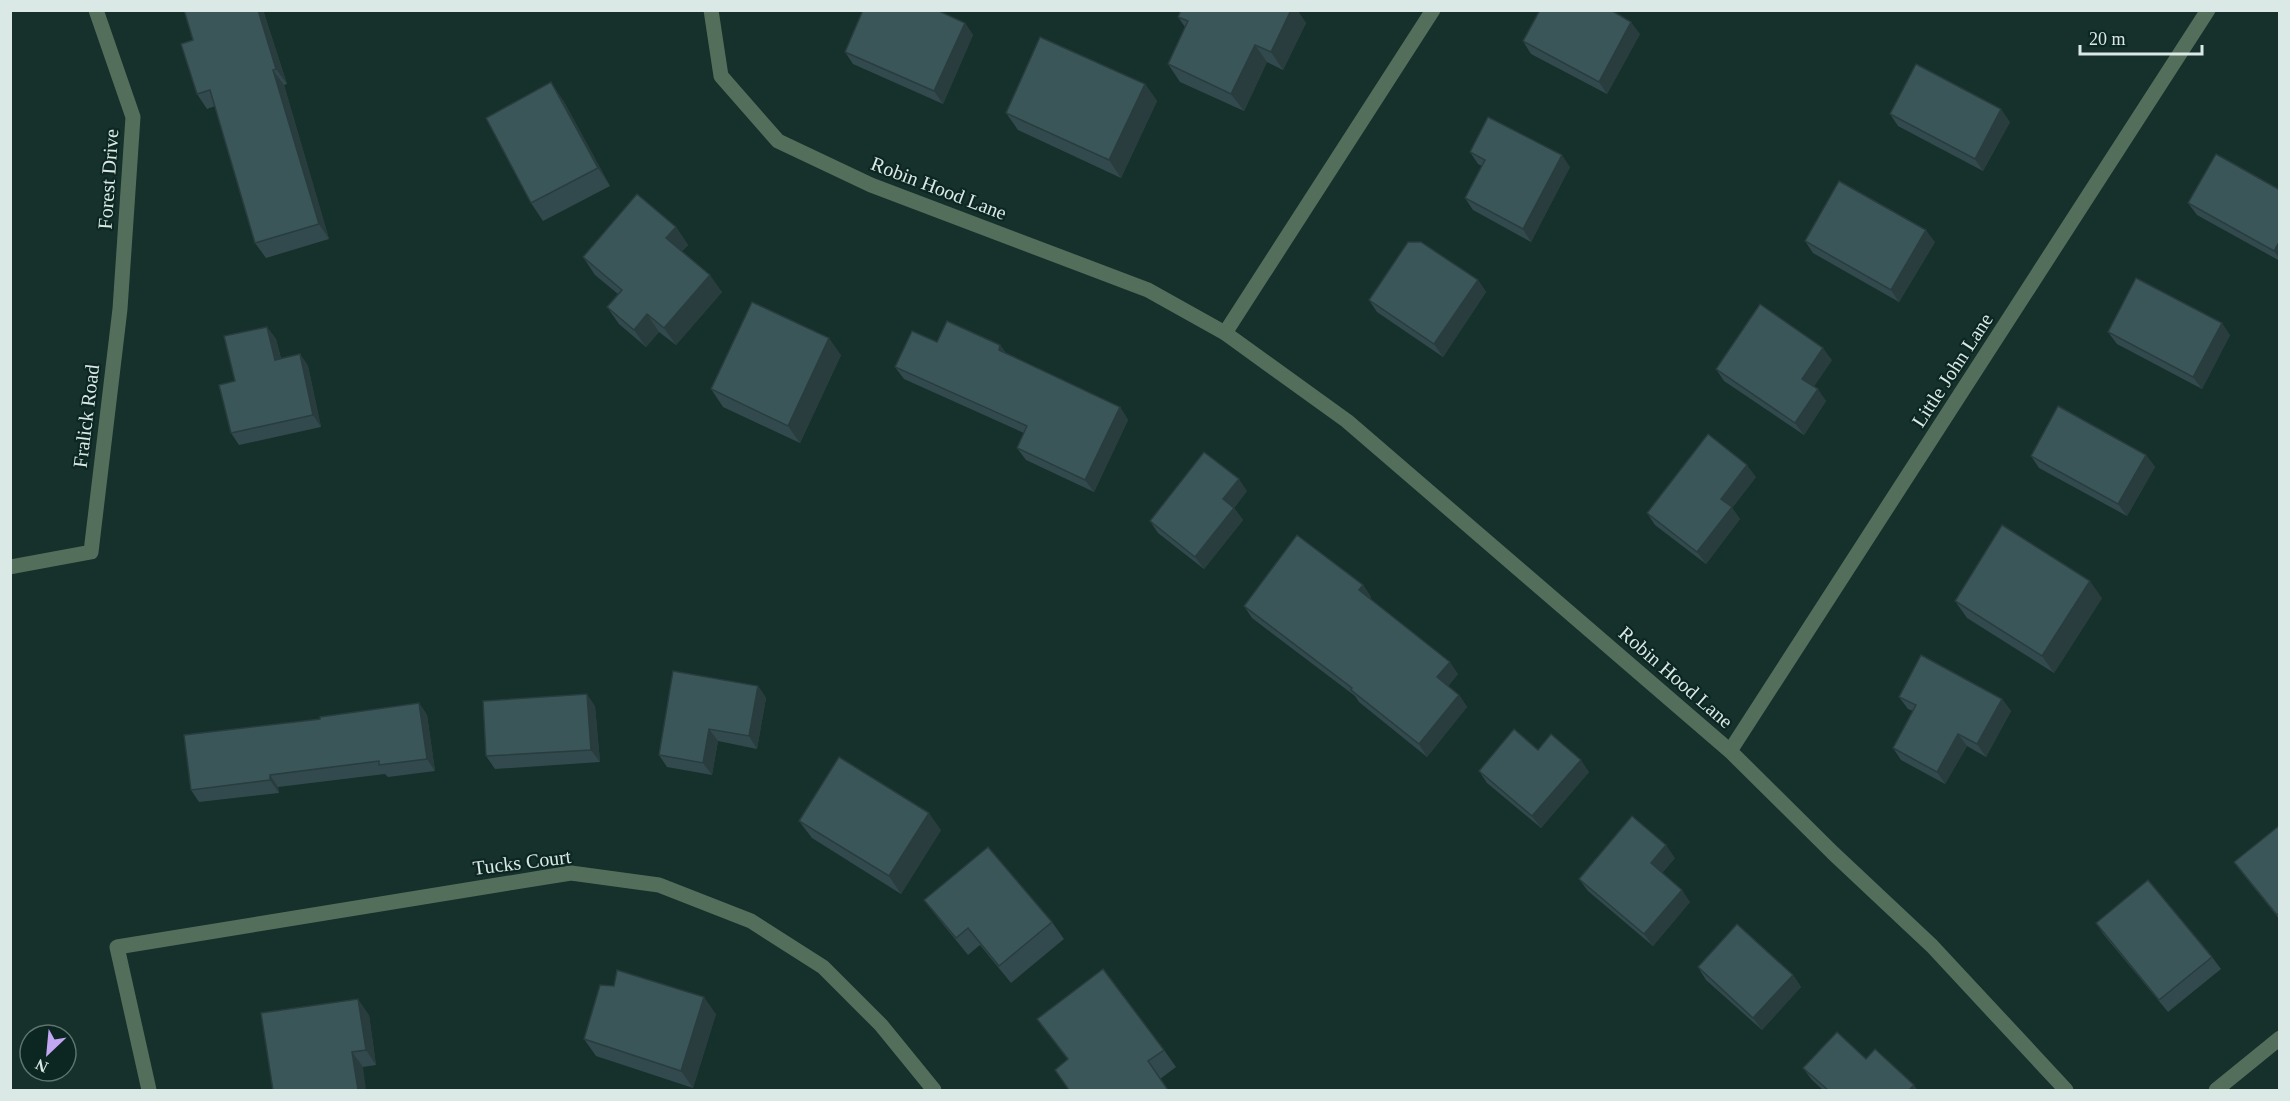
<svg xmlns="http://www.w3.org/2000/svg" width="2290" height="1101" font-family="'Times New Roman',serif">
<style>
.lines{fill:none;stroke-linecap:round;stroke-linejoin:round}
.minor{stroke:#546e5c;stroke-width:15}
.wall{fill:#324a4d}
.shaded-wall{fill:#293c3e}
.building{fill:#3a5659;stroke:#293c3e;stroke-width:1.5}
.labels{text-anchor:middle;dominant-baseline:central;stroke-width:4.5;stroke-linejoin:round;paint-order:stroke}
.street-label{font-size:20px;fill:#dae9e5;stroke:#0c2621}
</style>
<rect width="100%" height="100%" fill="#16302b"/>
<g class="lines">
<g class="minor">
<polyline points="711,10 721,76 778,141 871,185 1148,290 1225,333 1347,421 1730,751 1833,853 1932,946 2066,1090"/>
<polyline points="1225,333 1433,10"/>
<polyline points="10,567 91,552 120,309 133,117 96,10"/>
<polyline points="1730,751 2208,10"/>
<polyline points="149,1090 117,947 571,873 659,885 751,921 823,967 881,1025 934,1090"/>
<polyline points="2216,1090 2280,1038"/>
</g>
</g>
<g class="wall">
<polygon points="184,10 263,10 287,84 284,85 329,239 266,258 255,243 215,106 207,109 197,94 193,40"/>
<polygon points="1181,10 1297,10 1306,23 1283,70 1267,62 1244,111 1180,82 1168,64 1185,27 1178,17"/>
<polygon points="965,23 973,35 943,104 853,64 845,52"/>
<polygon points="1640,34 1607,94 1531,54 1523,41"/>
<polygon points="1145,84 1157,101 1121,178 1018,130 1006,113"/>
<polygon points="563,100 610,186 543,221 531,203"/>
<polygon points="1890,114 2010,122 1983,171 1898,126"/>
<polygon points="1470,152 1570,167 1531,242 1473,210 1465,198 1482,166 1478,164"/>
<polygon points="2280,190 2280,261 2197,215 2188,203"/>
<polygon points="676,227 688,245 682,251 722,292 676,345 659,332 646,347 619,324 607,307 618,294 595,275 583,257"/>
<polygon points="1805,241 1935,242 1899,302 1813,253"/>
<polygon points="1478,280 1486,292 1443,357 1377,312 1369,300"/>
<polygon points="267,327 276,339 281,358 300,354 308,366 321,427 239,445 231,433 235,381"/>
<polygon points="2108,332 2230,335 2202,389 2117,344"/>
<polygon points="937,342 1000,345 1006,353 1120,407 1128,420 1094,492 1026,460 1017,448 1024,433 904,379 895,367"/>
<polygon points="841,355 800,443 723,407 711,389"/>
<polygon points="1832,360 1814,386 1826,401 1804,435 1724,381 1716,369"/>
<polygon points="2146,455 2155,467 2127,516 2039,468 2031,456"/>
<polygon points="1756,477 1732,508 1740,519 1706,564 1655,525 1647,513"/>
<polygon points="1247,491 1234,508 1243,520 1204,569 1158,533 1150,521"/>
<polygon points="1363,585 1371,597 1370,598 1458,674 1448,686 1459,695 1467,707 1427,757 1359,702 1355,696 1252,618 1244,606"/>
<polygon points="2102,598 2054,673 1967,618 1955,601"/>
<polygon points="758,686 766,698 757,749 718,741 712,775 667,767 659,755"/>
<polygon points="1899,697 2002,699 2011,711 1986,757 1967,746 1945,784 1901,760 1893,748 1913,711 1908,709"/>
<polygon points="419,703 427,715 435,771 388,777 385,774 278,787 279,793 199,802 191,790 320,719"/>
<polygon points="595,706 600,762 495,769 486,756"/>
<polygon points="1538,750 1589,772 1541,828 1487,783 1479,771"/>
<polygon points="799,821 941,830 901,894 812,838"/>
<polygon points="2280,825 2280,920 2243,874 2234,862"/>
<polygon points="1675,858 1662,873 1690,902 1653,946 1588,891 1579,879"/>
<polygon points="924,900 1052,922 1064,939 1011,983 980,945 968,955 937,917"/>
<polygon points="2096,923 2212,957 2221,969 2168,1012 2104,935"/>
<polygon points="1698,967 1793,975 1801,987 1762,1030 1706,980"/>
<polygon points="716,1014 693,1088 596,1056 584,1039"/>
<polygon points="369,1015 376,1065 363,1067 273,1090"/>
<polygon points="1037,1019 1164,1050 1176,1067 1160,1079 1068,1060"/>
<polygon points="1866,1059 1918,1090 1823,1090 1812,1080 1803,1068"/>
</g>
<g class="shaded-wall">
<polygon points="258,10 263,10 287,84 276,69"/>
<polygon points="1291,10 1297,10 1306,23 1283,70 1271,52"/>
<polygon points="1631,22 1640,34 1607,94 1599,82"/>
<polygon points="965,23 973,35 943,104 934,91"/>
<polygon points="1255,45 1267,62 1244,111 1231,94"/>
<polygon points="273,70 284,85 329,239 319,224"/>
<polygon points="551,82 563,100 610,186 598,168"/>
<polygon points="1145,84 1157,101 1121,178 1109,160"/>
<polygon points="2001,109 2010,122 1983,171 1975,159"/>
<polygon points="1562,155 1570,167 1531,242 1523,229"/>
<polygon points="676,227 688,245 678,255 666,238"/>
<polygon points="1926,230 1935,242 1899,302 1891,290"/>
<polygon points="2280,241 2280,259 2274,251"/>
<polygon points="710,275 722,292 676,345 664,328"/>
<polygon points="1478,280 1486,292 1443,357 1434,344"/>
<polygon points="647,314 659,332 646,347 634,330"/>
<polygon points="2222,323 2230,335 2202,389 2193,377"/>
<polygon points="267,327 276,339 284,372 275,360"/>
<polygon points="829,338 841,355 800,443 788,426"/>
<polygon points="1000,345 1009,358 999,350"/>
<polygon points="1823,348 1832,360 1811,391 1802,379"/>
<polygon points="300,354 308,366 321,427 313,415"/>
<polygon points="1818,389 1826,401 1804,435 1795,423"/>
<polygon points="1120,407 1128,420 1094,492 1085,480"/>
<polygon points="2146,455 2155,467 2127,516 2118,504"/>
<polygon points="1747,465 1756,477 1732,508 1740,519 1706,564 1697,552 1721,499"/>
<polygon points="1239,479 1247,491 1231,511 1223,499"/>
<polygon points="1234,508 1243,520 1204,569 1195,557"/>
<polygon points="2090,581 2102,598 2054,673 2042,656"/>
<polygon points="1363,585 1371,597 1368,602 1359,590"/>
<polygon points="1450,662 1458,674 1446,689 1437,677"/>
<polygon points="758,686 766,698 757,749 749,736"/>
<polygon points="587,694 595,706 600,762 591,750"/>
<polygon points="1459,695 1467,707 1427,757 1419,744"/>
<polygon points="2002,699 2011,711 1986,757 1977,744"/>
<polygon points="419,703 427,715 435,771 427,759"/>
<polygon points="709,729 718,741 712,775 703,763"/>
<polygon points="1958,734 1967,746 1945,784 1937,772"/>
<polygon points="1581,760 1589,772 1541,828 1532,816"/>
<polygon points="270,775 278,787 279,793 270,780"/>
<polygon points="929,813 941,830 901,894 889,876"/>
<polygon points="1666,845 1675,858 1659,876 1651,863"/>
<polygon points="1682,890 1690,902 1653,946 1644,934"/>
<polygon points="1793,975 1801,987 1762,1030 1753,1018"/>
<polygon points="704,997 716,1014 693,1088 681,1071"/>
<polygon points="358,999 369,1015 376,1065 366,1050"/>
<polygon points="352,1052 363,1067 366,1090 358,1090"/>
<polygon points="1914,1085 1918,1090 1909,1090"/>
</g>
<g class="building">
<polygon points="184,10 258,10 276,69 273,70 319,224 255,243 210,90 197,94 181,44 193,40"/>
<polygon points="863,10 937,10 965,23 934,91 845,52"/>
<polygon points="1181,10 1291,10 1271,52 1255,45 1231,94 1168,64 1188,21 1178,17"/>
<polygon points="1540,10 1611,10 1631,22 1599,82 1523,41"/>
<polygon points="1040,37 1145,84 1109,160 1006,113"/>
<polygon points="1916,64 2001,109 1975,159 1890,114"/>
<polygon points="551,82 598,168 531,203 486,118"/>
<polygon points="1488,117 1562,155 1523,229 1465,198 1485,160 1470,152"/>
<polygon points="2216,154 2280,190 2280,241 2274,251 2188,203"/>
<polygon points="1839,181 1926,230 1891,290 1805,241"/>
<polygon points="637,194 676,227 666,238 710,275 664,328 647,314 634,330 607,307 622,290 583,257"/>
<polygon points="1408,242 1421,242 1478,280 1434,344 1369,300"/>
<polygon points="2136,278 2222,323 2193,377 2108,332"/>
<polygon points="752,302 829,338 788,426 711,389"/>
<polygon points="1760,304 1823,348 1802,379 1818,389 1795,423 1716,369"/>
<polygon points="947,321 1000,345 999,350 1120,407 1085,480 1017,448 1027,426 895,367 912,331 937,342"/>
<polygon points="267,327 275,360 300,354 313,415 231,433 219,385 235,381 224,336"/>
<polygon points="2058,406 2146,455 2118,504 2031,456"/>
<polygon points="1708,434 1747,465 1721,499 1732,507 1697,552 1647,513"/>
<polygon points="1204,452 1239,479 1223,499 1234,508 1195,557 1150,521"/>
<polygon points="2002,525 2090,581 2042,656 1955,601"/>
<polygon points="1297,535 1363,585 1359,590 1450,662 1437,677 1459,695 1419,744 1351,690 1352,688 1244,606"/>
<polygon points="1921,655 2002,699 1977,744 1958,734 1937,772 1893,748 1916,705 1899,697"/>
<polygon points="673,671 758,686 749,736 709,729 703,763 659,755"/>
<polygon points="587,694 591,750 486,756 483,701"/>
<polygon points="419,703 427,759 379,765 379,761 270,775 270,780 191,790 184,735 320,719 320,717"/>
<polygon points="1514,729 1538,750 1551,734 1581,760 1532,816 1479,771"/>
<polygon points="839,757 929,813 889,876 799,821"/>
<polygon points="1632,816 1666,845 1651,863 1682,890 1644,934 1579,879"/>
<polygon points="2280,825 2280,912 2277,915 2234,862"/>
<polygon points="988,847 1052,922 999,966 968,928 956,938 924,900"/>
<polygon points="2148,880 2212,957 2159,1000 2096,923"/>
<polygon points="1737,924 1793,975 1753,1018 1698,967"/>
<polygon points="1103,969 1164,1050 1148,1061 1168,1090 1069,1090 1055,1070 1068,1059 1037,1019"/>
<polygon points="617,970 704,997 681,1071 584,1039 600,985 614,986"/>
<polygon points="358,999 366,1050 352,1052 358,1090 273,1090 261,1013"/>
<polygon points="1837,1032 1866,1059 1875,1049 1914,1085 1909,1090 1828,1090 1803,1068"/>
</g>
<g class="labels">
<g class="street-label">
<text transform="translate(108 179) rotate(-86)">Forest Drive</text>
<text transform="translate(939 188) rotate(21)">Robin Hood Lane</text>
<text transform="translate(1952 370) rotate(-57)">Little John Lane</text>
<text transform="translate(86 416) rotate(-83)">Fralick Road</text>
<text transform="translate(1676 677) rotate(41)">Robin Hood Lane</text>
<text transform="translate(522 862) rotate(-7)">Tucks Court</text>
</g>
</g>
<rect width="2290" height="1101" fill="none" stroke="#dae9e5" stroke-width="24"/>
<g transform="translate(48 1053) rotate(206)"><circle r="28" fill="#0c2621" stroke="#5e746f" stroke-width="1.5"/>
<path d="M0-4.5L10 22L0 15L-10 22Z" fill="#c2a7f2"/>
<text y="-9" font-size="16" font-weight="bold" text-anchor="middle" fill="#dae9e5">N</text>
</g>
<path d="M2080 45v9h122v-9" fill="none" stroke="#dae9e5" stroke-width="3"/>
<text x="2089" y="45" font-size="18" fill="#dae9e5" stroke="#0c2621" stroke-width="4.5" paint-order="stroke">20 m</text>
</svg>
